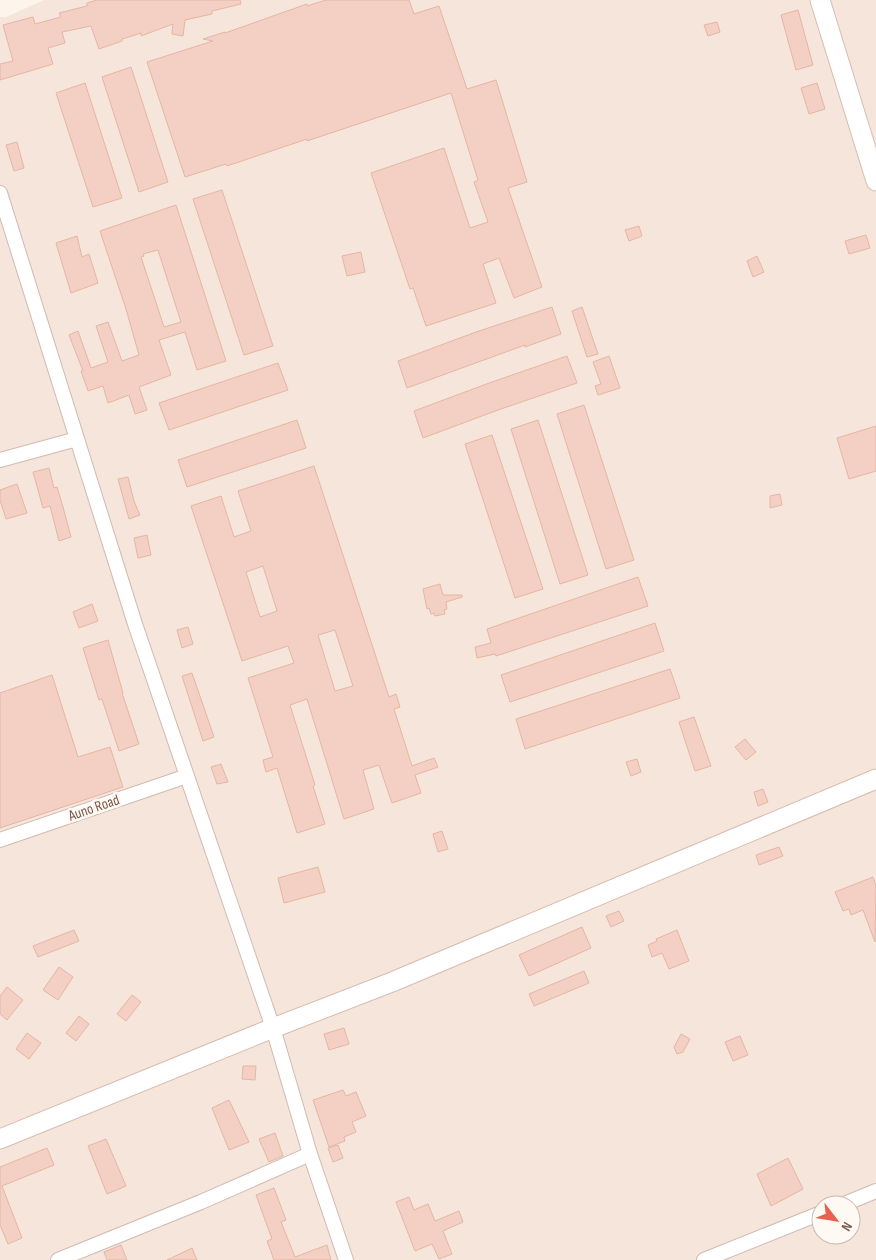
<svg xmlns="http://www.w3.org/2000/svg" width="876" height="1260" font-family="'Sofia Sans Condensed',sans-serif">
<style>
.residential{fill:#f5e5da;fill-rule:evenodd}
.building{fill:#f3d0c3;stroke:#e6b5a3;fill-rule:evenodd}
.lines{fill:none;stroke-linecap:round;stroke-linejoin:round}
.street-casing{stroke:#d1bab0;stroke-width:16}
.secondary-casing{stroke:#d6bdb0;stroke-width:21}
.street{stroke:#fff;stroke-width:14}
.secondary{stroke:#fff;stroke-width:19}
.labels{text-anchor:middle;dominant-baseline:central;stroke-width:5;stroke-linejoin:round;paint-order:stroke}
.street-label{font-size:15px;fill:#7a584d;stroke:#fff9f3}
</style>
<rect width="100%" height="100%" fill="#fdf4ec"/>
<path class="residential" d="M44,0h832v1260h-876v-1243h6zM821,1205h30v30h-30z"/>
<g class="building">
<polygon points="97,0 240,0 241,4 212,11 212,14 185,20 183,36 172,34 173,24 141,36 141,33 122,39 122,41 99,49 91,26 62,32 65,43 48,48 53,64 0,80 0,64 13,61 3,25 33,17 35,24 61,17 59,13 87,6 87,3"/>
<polygon points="326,0 409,0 414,14 439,6 467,89 496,80 527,182 508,188 542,287 514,298 499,258 483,264 496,303 426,326 413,288 410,289 371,173 444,148 470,228 488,222 474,182 478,180 451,93 307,141 307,139 227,166 226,164 185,177 147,62 213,41 203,39 225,32 225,33 307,4 307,6"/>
<polygon points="798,10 813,65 796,70 781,15"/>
<polygon points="717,22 720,32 708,36 704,25"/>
<polygon points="131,67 168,182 139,192 102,77"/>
<polygon points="85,83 122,198 93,207 56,93"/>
<polygon points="817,83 825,109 809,114 801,88"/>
<polygon points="17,142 24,168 14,171 6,145"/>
<polygon points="222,190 273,346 244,355 193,199"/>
<path d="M176,205l50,156 -29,9 -12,-38 -26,8 12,35 -32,12 8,23 -12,4 -6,-19 -21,8 -5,-17 -15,5 -7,-20h2l-14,-36 9,-4 13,37 17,-6 -12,-36 12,-4 14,39 17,-6 -13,-46 -26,-78zM158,250l23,72 -17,5 -23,-70 3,-1 -1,-2z"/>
<polygon points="639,226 642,236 629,241 625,230"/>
<polygon points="866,235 870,248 849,254 845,241"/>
<polygon points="77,236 82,257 89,254 98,283 71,293 56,243"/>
<polygon points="361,252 365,272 347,276 342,256"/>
<polygon points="757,256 764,272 753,277 747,261"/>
<polygon points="552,307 561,334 525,347 525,345 407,388 398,361 476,332"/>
<polygon points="582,307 598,354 587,357 572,311"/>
<polygon points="567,356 577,383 498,410 423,438 414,411 492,382"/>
<polygon points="609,356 620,388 598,395 595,386 601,384 593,362"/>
<polygon points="278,363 288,390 169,430 159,403"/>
<polygon points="584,405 634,560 606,569 557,414"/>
<polygon points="297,420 306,448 187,487 178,460"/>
<polygon points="538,420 588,575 560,584 511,429"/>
<polygon points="876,426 876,471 849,479 837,438"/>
<polygon points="492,435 543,589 515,598 465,444"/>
<path d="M314,466l75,231 7,-3 4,13 -6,2 18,57 22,-8 4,9 -23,8 6,18 -29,10 -13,-38 -16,5 11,39 -30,10 -37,-120 -17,6 25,80 -2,1 12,38 -28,9 -20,-65 -11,4 -3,-12 10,-3 -25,-79 46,-15 -6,-17 -46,15 -51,-155 30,-10 13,41 17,-6 -13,-40zM263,566l14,45 -17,6 -14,-45zM335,630l18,56 -18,5 -17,-56z"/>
<polygon points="49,468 54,488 57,487 63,507 71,537 59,541 50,506 43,508 33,472"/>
<polygon points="128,477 134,501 140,515 129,519 118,479"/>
<polygon points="17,484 27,513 6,519 0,500 0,490"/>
<polygon points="780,494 782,505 770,508 770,496"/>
<polygon points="147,535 151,555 138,558 134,538"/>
<polygon points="638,577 648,606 496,656 495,654 477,658 475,647 491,643 487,629"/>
<polygon points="440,584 443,595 462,595 462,597 446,602 447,609 444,610 445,614 435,616 434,613 431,614 429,608 427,609 423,589"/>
<polygon points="92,604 98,621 79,628 73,612"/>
<polygon points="655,623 664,651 510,702 501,675"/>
<polygon points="188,627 193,644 182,648 177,630"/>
<polygon points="108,640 123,693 122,693 139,744 119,751 102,699 99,700 83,648"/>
<polygon points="670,669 680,698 525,749 516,719"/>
<polygon points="192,673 214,737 203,741 182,676"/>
<polygon points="52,675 78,757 110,747 123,787 0,828 0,693"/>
<polygon points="694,717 711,766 695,771 679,722"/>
<polygon points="745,739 756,752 746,760 735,747"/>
<polygon points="637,759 641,772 631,776 626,762"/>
<polygon points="221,764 228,782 217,784 211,767"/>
<polygon points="763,789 768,802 758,806 754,792"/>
<polygon points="442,831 448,849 438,852 433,834"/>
<polygon points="779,847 783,856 759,865 756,855"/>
<polygon points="318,867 325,892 284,903 278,878"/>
<polygon points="873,877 876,886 875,942 863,910 851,915 849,909 843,911 835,892"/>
<polygon points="619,911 624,921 611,927 606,916"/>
<polygon points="582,927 591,948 529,976 519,955"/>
<polygon points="74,930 79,941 38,957 33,946"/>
<polygon points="677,930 689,961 669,969 662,953 652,957 648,945 657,941 656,939"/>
<polygon points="59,967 73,977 58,1000 43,990"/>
<polygon points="584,971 589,983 534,1006 529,994"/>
<polygon points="7,987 23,1000 7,1020 0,1014 0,996"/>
<polygon points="132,995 141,1002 126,1021 117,1014"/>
<polygon points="79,1016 89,1024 76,1041 66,1033"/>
<polygon points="344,1028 349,1044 329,1050 324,1034"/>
<polygon points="27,1033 41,1043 29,1059 16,1049"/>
<polygon points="681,1034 690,1039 683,1052 677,1054 674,1047"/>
<polygon points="740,1036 748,1055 733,1061 725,1042"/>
<polygon points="243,1066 256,1066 255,1080 242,1079"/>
<polygon points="343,1090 346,1096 356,1092 366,1116 352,1122 356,1132 344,1137 345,1141 329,1147 313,1100"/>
<polygon points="229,1100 249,1142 229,1150 212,1108"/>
<polygon points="275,1133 283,1156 269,1162 259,1139"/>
<polygon points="106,1139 126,1186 107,1194 88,1146"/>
<polygon points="338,1145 343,1158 333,1162 328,1148"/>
<polygon points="47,1148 54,1165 2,1186 22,1238 8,1244 0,1225 0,1167"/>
<polygon points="788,1158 803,1189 771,1206 757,1174"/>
<polygon points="274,1188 286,1220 281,1222 295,1257 327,1245 331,1260 274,1260 267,1241 272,1239 256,1195"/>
<polygon points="409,1197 414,1210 428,1204 435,1221 459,1211 463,1222 443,1231 452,1254 439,1259 432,1244 415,1251 396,1202"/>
<polygon points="121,1245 127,1260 107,1260 104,1252"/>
<polygon points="192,1248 197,1260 167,1260"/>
</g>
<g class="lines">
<defs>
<g id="street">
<polyline points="0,193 135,624 273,1028 310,1154 346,1260"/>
<polyline points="0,460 77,439"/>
<polyline points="0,840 187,776"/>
<polyline points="842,1205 876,1191"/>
<polyline points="58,1260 201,1202 310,1154"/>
<polyline points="704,1260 821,1213"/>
</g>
<g id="secondary">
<polyline points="820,0 876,181"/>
<polyline points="0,1139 273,1028 392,982 876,779"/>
</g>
</defs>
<use href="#street" class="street-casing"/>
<use href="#secondary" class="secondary-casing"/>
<use href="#street" class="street"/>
<use href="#secondary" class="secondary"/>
</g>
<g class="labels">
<g class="street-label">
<text transform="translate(94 808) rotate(-19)">Auno Road</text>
</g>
</g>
<g transform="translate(836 1220) rotate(121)"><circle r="24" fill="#fff9f3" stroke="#cab9b1"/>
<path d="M0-4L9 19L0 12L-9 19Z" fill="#e76151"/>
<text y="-8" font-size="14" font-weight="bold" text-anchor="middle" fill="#7a584d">N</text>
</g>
</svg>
